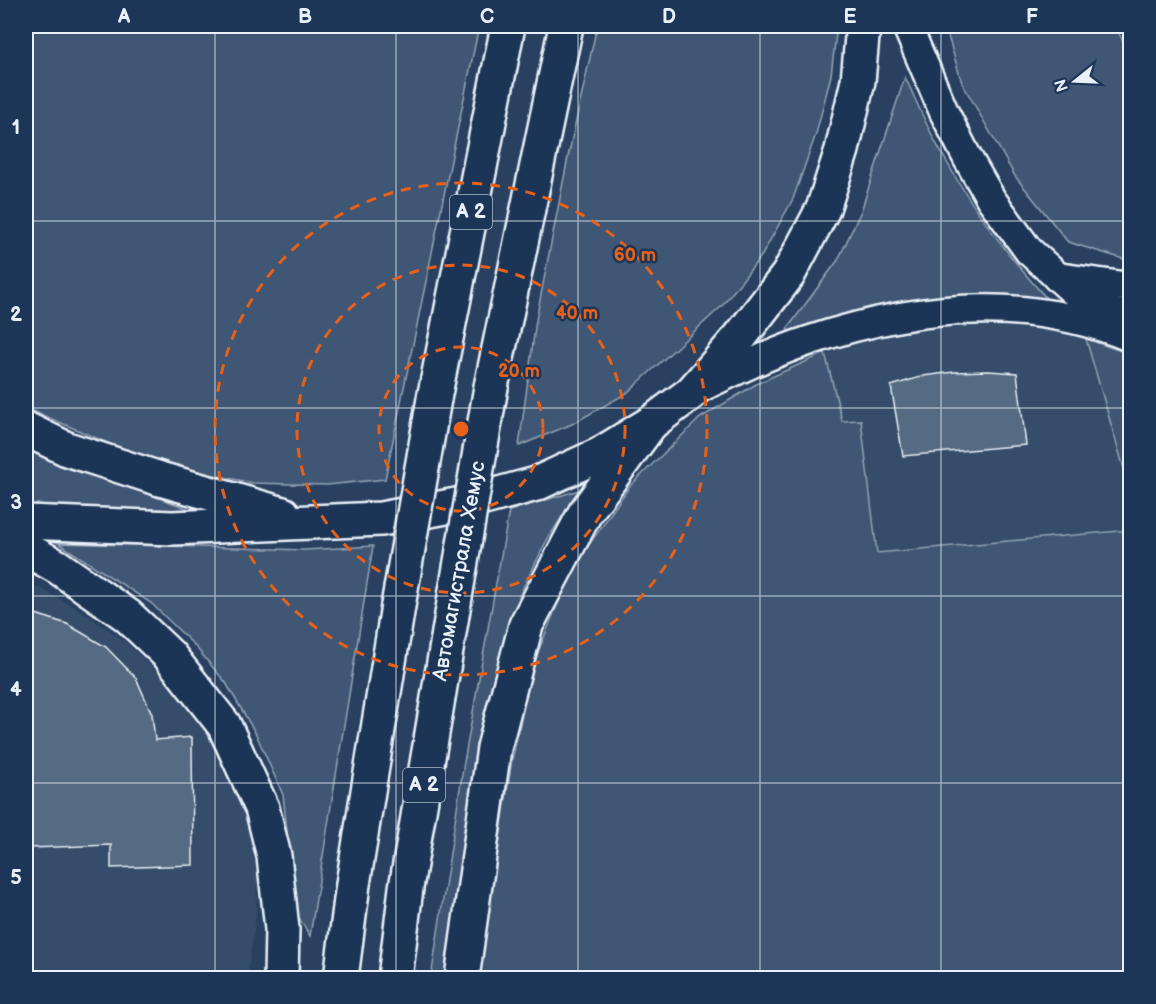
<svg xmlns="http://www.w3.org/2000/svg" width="1156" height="1004" font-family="'Balsamiq Sans',sans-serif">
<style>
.built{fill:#364d6b}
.green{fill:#415774;stroke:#94a4b6;stroke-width:1.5}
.building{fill:#556a83;stroke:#e8f1f8;stroke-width:1.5}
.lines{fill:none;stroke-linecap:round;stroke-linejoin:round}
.street-casing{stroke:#e8f1f8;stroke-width:33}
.secondary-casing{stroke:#e8f1f8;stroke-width:38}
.highway-casing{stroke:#e8f1f8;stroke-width:38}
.street{stroke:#1d3557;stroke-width:28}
.secondary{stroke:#1d3557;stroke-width:33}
.highway{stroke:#1d3557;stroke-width:33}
.highway-bridge-casing{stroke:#e8f1f8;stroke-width:38;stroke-linecap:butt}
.highway-bridge{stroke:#1d3557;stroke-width:33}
.grid{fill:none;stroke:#e8f1f8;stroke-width:1.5;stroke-opacity:0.55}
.ring{fill:none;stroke:#e86118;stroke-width:3;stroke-dasharray:10 8}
.labels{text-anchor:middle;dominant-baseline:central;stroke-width:5;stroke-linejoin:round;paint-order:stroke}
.shield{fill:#1d3557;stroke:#abb9c8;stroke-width:1.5}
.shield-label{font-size:20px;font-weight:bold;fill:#e8f1f8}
.street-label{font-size:21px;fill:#e8f1f8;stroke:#1d3557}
.centre{fill:#e86118;stroke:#1d3557;stroke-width:3}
.ring-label{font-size:18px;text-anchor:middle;font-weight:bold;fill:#e86118;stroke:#1d3557;stroke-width:5;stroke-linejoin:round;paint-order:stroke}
.neatline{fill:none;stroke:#e8f1f8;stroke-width:2}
.grid-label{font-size:20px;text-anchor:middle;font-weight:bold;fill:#e8f1f8}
</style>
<rect width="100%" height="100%" fill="#294061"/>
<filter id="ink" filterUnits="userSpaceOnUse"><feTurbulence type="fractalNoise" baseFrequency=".0167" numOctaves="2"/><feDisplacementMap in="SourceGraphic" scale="12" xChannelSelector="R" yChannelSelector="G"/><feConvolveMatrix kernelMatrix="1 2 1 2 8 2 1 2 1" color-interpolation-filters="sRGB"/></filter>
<g filter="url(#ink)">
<g class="built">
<polygon points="980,325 1050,331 1086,339 1130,489 1130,530 877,553 861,420 842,422 825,353 904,331"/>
<polygon points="26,581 80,610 124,641 167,681 202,721 250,811 258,860 256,914 247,978 26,978"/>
</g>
<g class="green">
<polygon points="26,26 479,26 385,479 327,485 253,483 185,469 108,443 26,408"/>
<polygon points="597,26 837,26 831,75 816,134 793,199 762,255 722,306 627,393 572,424 519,446 536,320 568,157"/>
<polygon points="945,26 1116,26 1130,58 1130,261 1068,242 1015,176 962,83"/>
<path d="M905,77c12,25 22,51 36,75 30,55 65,102 107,148 -86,-17 -177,6 -258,32l-3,-3 51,-69 23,-49z"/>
<polygon points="1086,339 1130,354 1130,489"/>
<polygon points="825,353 842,421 861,420 877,553 1130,530 1130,978 478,978 512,760 534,662 571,571 629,487 700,418 758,383"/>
<polygon points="26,444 142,492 198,512 26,507"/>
<polygon points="579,490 547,540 520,594 495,679 446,978 431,978 464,762 509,511"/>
<polygon points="58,543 305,550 373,546 310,936 296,913 283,795 256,734 226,683 194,645 151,603"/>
</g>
<g class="building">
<polygon points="988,371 1017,373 1026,445 903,456 891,386 923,376 954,372"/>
<polygon points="26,611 67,624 106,647 136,678 152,714 155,740 192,737 193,865 111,868 111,845 30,848 28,717 26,717"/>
</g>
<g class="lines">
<defs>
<g id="street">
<polyline points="907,26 944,112 967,157 991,199 1029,251 1088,304 1123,315"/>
<polyline points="1057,277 1130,287"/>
<path d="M695,390c37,-18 74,-36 113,-49 107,-36 217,-47 322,-4"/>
</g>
<g id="secondary">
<polyline points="26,429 67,449 160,479 283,514"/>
<polyline points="26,522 172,528 381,519 462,504 536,484 599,455 651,423 691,393 740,337 788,275 823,209 842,150 858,81 863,26"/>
</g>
<g id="highway">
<polyline points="491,387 566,26"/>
<polyline points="434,399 508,26"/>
<polyline points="26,549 58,567 128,616 169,655 224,725 262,808 274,856 282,929 281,978"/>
<polyline points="341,978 353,884 398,606"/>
<polyline points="395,978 406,888 456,591"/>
<polyline points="462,978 494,748 526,625 585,513 651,423"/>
</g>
</defs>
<use href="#street" class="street-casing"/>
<use href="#secondary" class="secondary-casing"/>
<use href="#highway" class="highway-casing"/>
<use href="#street" class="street"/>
<use href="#secondary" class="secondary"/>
<use href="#highway" class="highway"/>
<defs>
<g id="highway-bridge">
<polyline points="456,591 491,387"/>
<polyline points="398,606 434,399"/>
</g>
</defs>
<use href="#highway-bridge" class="highway-bridge-casing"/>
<use href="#highway-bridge" class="highway-bridge"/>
</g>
</g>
<path class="grid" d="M215,26v952M396,26v952M578,26v952M760,26v952M941,26v952M26,221h1104M26,408h1104M26,596h1104M26,783h1104"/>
<g class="ring">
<circle cx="461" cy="429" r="82"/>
<circle cx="461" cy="429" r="164"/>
<circle cx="461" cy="429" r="246"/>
</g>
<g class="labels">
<g class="shield">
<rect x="450" y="195" width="42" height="34" rx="4.5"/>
<rect x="403" y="768" width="42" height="34" rx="4.5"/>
</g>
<g class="shield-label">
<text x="471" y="212">A 2</text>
<text x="424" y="785">A 2</text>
</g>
<g class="street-label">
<text transform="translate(459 571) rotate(-80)">Автомагистрала Хемус</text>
</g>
</g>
<circle cx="461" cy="429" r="9" class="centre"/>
<g class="ring-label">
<text x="635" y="261">60 m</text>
<text x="577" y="319">40 m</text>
<text x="519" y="377">20 m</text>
</g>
<rect width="1156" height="1004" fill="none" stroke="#1d3557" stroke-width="66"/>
<g transform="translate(1075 81) rotate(252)" stroke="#1d3557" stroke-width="4.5" paint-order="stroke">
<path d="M0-4.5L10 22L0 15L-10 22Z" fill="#e8f1f8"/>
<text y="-9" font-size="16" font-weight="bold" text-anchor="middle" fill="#e8f1f8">N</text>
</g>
<rect x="33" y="33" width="1090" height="938" class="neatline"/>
<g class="grid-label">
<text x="124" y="23">A</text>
<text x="305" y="23">B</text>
<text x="487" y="23">C</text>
<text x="669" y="23">D</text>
<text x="850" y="23">E</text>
<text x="1032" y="23">F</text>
<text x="16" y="134">1</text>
<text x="16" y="321">2</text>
<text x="16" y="509">3</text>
<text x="16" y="696">4</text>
<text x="16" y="884">5</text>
</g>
</svg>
